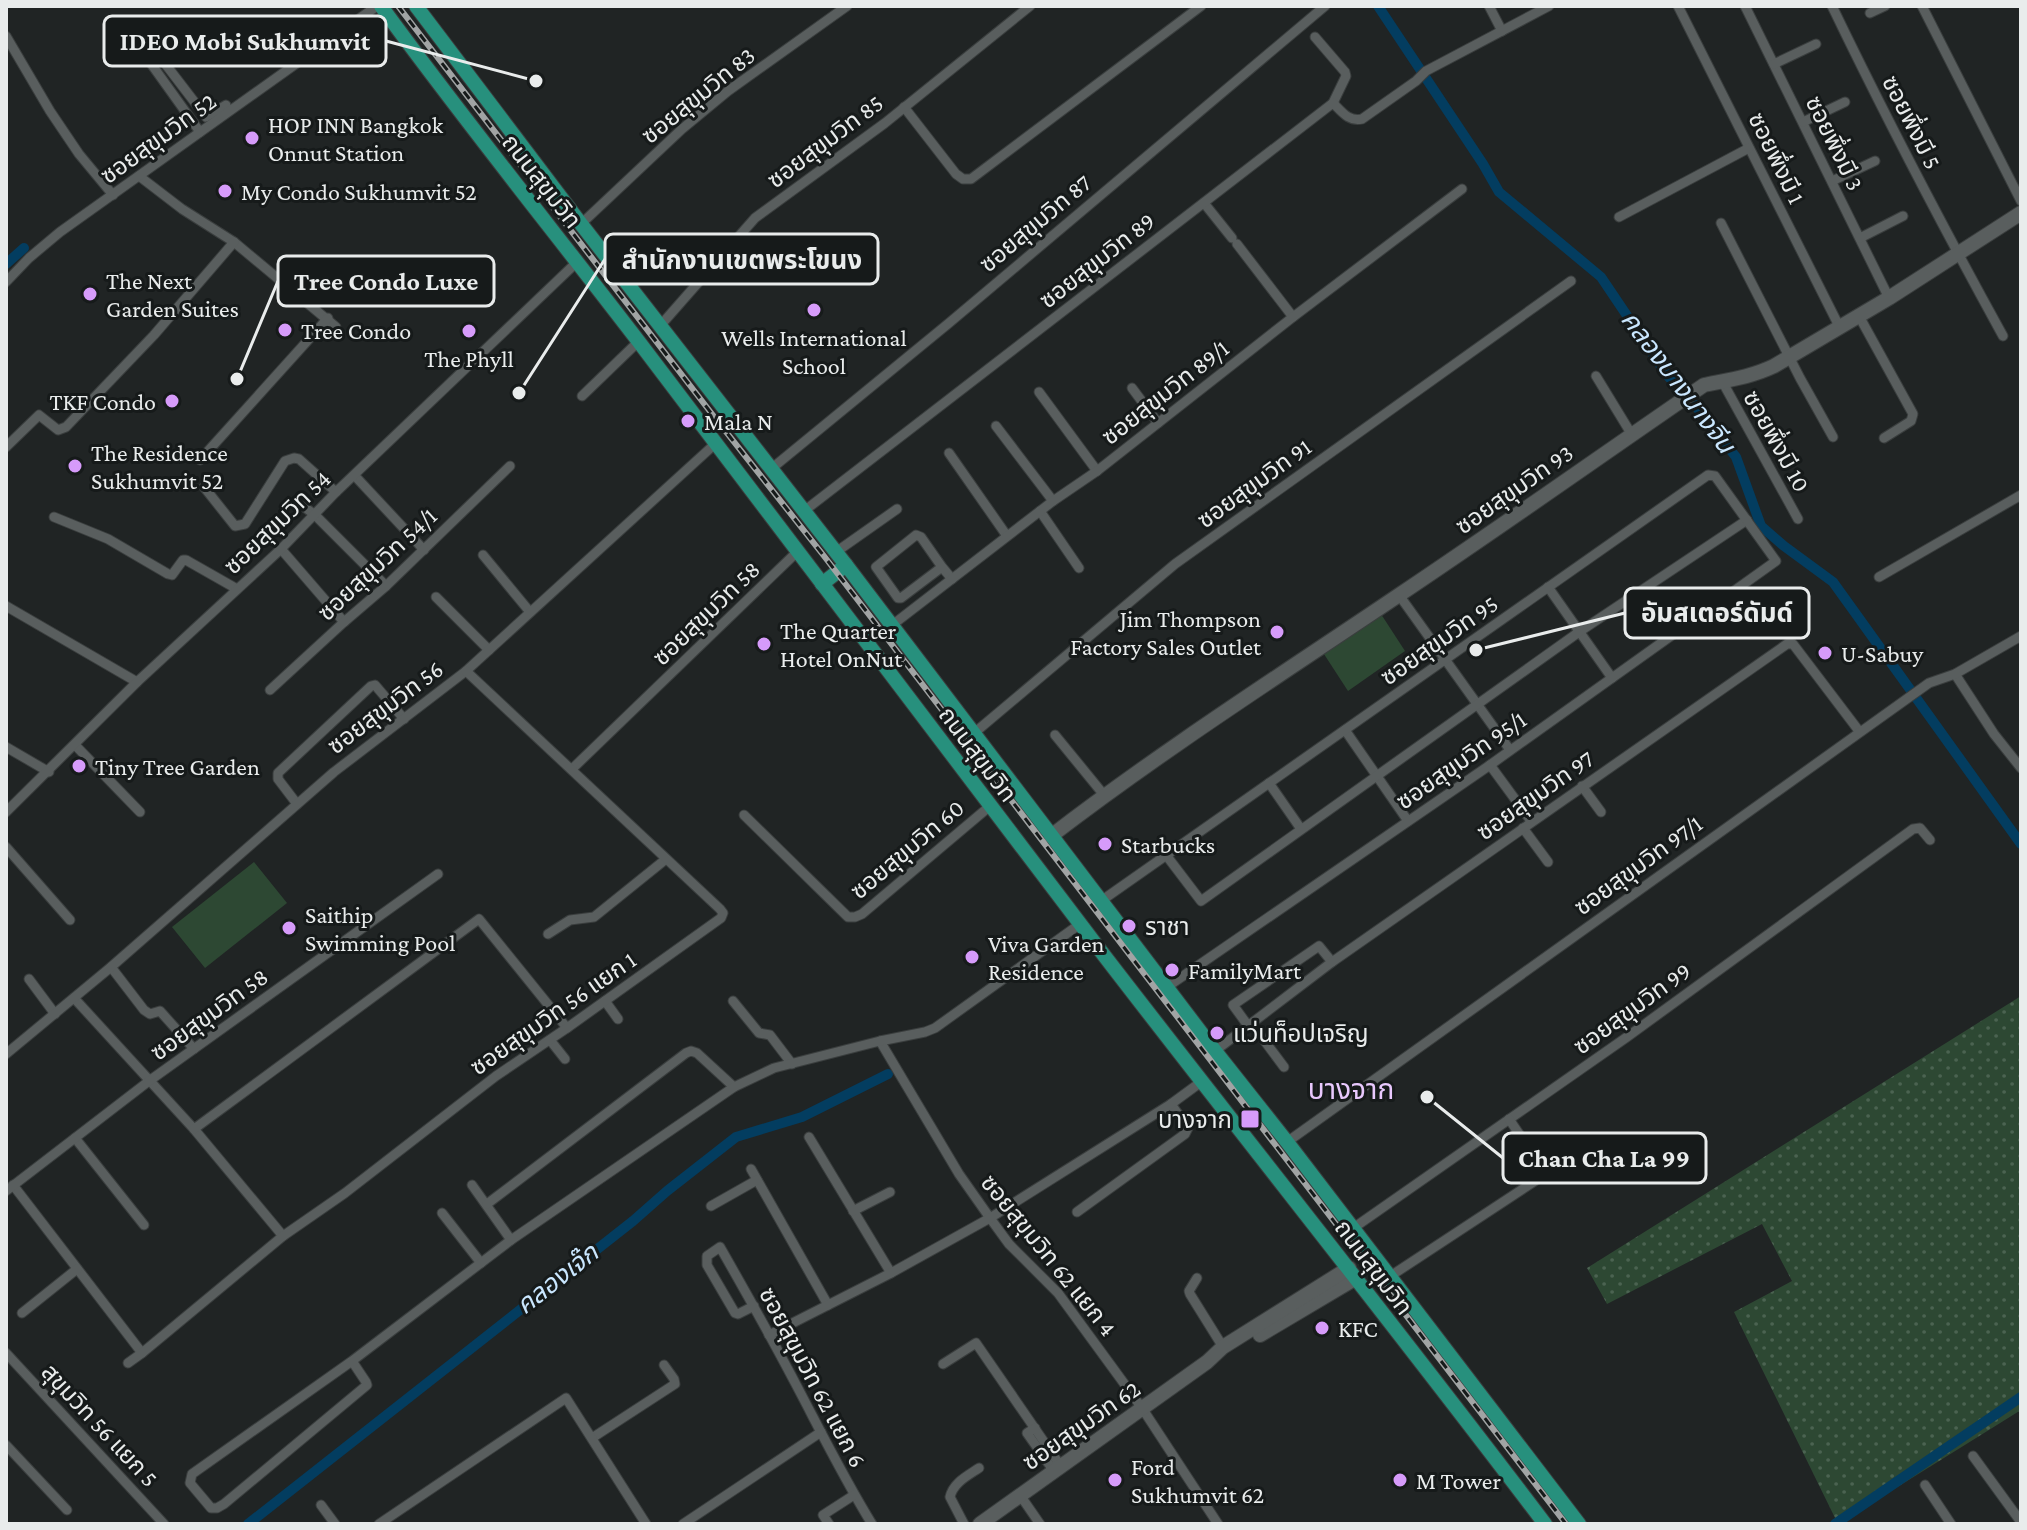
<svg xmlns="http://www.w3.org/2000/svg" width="2027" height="1530" font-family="'Crimson Pro','Noto Sans Thai',serif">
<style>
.grass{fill:url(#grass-dots)}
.green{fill:#2d4833}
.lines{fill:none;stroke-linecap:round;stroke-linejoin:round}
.canal{stroke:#033d60;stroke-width:10}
.street-casing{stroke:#3a3e3e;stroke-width:11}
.secondary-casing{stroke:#3a3e3e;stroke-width:16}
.primary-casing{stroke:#3a3e3e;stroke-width:16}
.street{stroke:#595e5e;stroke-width:9}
.secondary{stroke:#595e5e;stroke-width:14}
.primary{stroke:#27907d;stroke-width:14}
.rail-casing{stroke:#a1a4a4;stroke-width:6}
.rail{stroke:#161a1a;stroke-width:3;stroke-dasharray:9;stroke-linecap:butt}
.poi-dot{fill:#d69bfa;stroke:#161a1a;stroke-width:3}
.labels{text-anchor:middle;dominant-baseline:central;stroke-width:6;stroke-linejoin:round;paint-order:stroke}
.street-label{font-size:24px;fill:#e9ecec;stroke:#161a1a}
.poi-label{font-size:24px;fill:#e9ecec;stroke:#161a1a;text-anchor:start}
.water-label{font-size:26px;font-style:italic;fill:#cae7ff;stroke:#161a1a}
.quarter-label{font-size:28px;fill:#e8c8fd;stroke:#161a1a}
.leader{fill:none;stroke:#e9ecec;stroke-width:3}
.callout-dot{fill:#e9ecec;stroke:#161a1a;stroke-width:3}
.callout{fill:#161a1a;stroke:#e9ecec;stroke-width:3}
.callout-label{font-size:26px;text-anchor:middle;font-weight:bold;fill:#e9ecec}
</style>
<defs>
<pattern id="grass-dots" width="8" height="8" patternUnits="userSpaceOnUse" patternTransform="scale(2)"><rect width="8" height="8" fill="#2d4833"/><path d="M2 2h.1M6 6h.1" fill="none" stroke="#4b6351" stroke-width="1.8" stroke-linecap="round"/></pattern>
</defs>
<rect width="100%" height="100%" fill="#202424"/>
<polygon class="grass" points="2021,996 2021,1410 1838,1524 1734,1312 1792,1281 1762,1224 1607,1304 1587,1268"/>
<g class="green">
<polygon points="1379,611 1405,651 1348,691 1322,651"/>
<polygon points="254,862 287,903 205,968 172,927"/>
</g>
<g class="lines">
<g class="canal">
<polyline points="1378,6 1483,164 1499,192 1601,277 1667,375 1694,404 1736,457 1761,526 1784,546 1833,582 2021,844"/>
<polyline points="6,264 24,248"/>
<polyline points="248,1524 633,1221 667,1191 736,1137 802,1117 888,1074"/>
<polyline points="1835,1524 2021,1397"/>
</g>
<defs>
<g id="street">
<polyline points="1489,6 1502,31"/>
<polyline points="1678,6 1840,328"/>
<polyline points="1745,6 1889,298"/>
<path d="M1832,6c54,112 111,221 171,330"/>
<polyline points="1922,6 2021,201"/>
<polyline points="1870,13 1885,6"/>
<polyline points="140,31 206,117 226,105"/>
<polyline points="6,36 50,111 79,154 113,195"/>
<polyline points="1315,37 1345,72 1346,76 1333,103"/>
<polyline points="1774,64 1816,44"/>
<polyline points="152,65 200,132"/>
<polyline points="904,107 956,174 963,179 971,179 1201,6"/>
<polyline points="1803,122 1845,102"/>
<polyline points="139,176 182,209 234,242 336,327"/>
<polyline points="1832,181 1875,161"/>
<polyline points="1204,203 1232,238"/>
<polyline points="1619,217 1749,148"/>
<polyline points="1721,223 1800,378 1833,437"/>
<polyline points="581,224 682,129 728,91 847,6"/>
<polyline points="1860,238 1903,216"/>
<polyline points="1237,244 1293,317"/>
<polyline points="6,282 29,258 60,232 377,6"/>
<polyline points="1859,316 1913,414 1911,421 1884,438"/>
<polyline points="660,326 755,218 885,123 1030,6"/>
<polyline points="1596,376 1632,435"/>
<polyline points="1722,381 1798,519"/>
<polyline points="1132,388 1158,423"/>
<polyline points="1039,392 1097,471"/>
<polyline points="582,396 639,341"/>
<polyline points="996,426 1053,501"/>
<polyline points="6,447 39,415 58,430 66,427 154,335 234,242"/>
<polyline points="949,453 1007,536"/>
<polyline points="200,460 328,318"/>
<polyline points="771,469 949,323 1325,6"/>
<polyline points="355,476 424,550"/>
<polyline points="204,487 235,526 245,524 285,461 294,458 299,459 336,492"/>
<polyline points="303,506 315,515 386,586"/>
<path d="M804,511l529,-408c9,9 16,19 29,16l54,-38 10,-10 123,-65"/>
<polyline points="1040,511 1079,568"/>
<polyline points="54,517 108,539 168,574 172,575 183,560 186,560 237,589"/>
<polyline points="281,549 344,622"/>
<polyline points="836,552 897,509"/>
<polyline points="483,555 530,612"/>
<polyline points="942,567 921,537 916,535 876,567 898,598 901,598 942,567 952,579"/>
<polyline points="1879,577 2021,495"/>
<polyline points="1548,587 1612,678"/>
<polyline points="1399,595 1510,750"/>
<polyline points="436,597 489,650"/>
<polyline points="6,606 137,682"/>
<polyline points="891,626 1053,501 1097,471 1293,317 1462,189"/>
<polyline points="1955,674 1994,734 2021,768"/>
<polyline points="270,690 344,622 386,586 510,466"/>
<polyline points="1345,730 1408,821"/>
<polyline points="973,734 1175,564 1571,281"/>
<polyline points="1055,735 1104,795"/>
<polyline points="75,745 140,812"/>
<polyline points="6,747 49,772"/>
<polyline points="1490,765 1531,821"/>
<polyline points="572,769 798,551"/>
<polyline points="1269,783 1301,829"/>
<polyline points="1582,786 1601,812"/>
<polyline points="297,804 278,779 278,773 371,686 375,685 404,719"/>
<polyline points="6,812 137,682 281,549 336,492 577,262"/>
<polyline points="744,815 848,917 855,917 862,914 990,806"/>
<polyline points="1523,828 1548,862"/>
<polyline points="6,847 70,920"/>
<polyline points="1166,855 1201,901 1579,632 1747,520"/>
<polyline points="1101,901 1708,475 1715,476 1776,561 1490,765 1167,987"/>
<polyline points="548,934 570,920 594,917 666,859"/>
<polyline points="111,967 144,1010 150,1014 160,1011 194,1049"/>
<polyline points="29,979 55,1014"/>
<polyline points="74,998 194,1129 283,1236"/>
<polyline points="605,1001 618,1019"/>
<polyline points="733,1001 759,1033 770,1035 792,1064"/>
<polyline points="1252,1024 1284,1067"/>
<polyline points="1249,1027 1233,1005 1319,946 1332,962"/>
<polyline points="550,1040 565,1059"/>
<polyline points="880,1041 959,1174 990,1218 1009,1244 1058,1293 1142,1408 1218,1524"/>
<polyline points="1215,1051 1332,962 1787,644 1793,644 1859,731"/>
<polyline points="6,1054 111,967 334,772 466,671 716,443"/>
<polyline points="194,1129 479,919 567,1028"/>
<polyline points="809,1137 891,1273"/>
<polyline points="75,1138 144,1225"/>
<polyline points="1287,1142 1929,683 1955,674 2021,636"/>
<polyline points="751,1169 828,1305"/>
<polyline points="13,1185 142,1353"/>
<polyline points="472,1185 511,1240"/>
<polyline points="6,1191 149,1081 438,874"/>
<polyline points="487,1204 686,1053 691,1051 697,1053 734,1087"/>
<polyline points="711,1206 757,1180"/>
<polyline points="853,1211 890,1192"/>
<polyline points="1077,1212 1185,1134 1188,1128 1171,1104"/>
<polyline points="442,1213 481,1263"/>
<polyline points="1352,1229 1627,1037 1913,829 1920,828 1930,840"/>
<polyline points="1389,1277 1541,1177 1544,1173 1543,1169 1509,1119"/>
<polyline points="1197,1278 1189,1291 1190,1294 1223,1347"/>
<path d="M754,1306l-16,8 -3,-1 -28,-48v-9l13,-9c28,49 55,97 81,147 23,44 45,88 71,130"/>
<polyline points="22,1313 77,1269"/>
<polyline points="769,1335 891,1273 990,1218 1171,1104 1201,1082"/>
<polyline points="6,1353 164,1524"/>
<polyline points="352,1361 366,1382 367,1385 224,1504 217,1508 211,1508 190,1483 192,1474 352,1361 511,1240 734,1087 774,1068 880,1041 925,1032 935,1028 1080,924"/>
<polyline points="128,1363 142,1353 283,1236 345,1193 496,1076 567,1028 721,918 723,913 720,909 466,671"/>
<polyline points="943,1364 976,1343 1060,1465"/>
<polyline points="1035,1428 1027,1433 1053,1470"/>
<polyline points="592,1438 675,1384 674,1379 664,1365"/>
<polyline points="6,1445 67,1510"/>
<polyline points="1973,1456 2021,1522"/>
<polyline points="1925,1485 1951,1524"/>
<polyline points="1020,1495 1040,1524"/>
<polyline points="321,1505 335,1524"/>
<polyline points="379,1524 566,1398 646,1524"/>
<polyline points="683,1524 821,1432"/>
<polyline points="829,1524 823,1515 854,1495"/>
<path d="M964,1524l-14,-27c3,-14 17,-21 29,-29"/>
</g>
<g id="secondary">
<path d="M1051,836c112,-86 231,-162 348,-241 103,-69 203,-140 305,-210 24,-5 47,-8 70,-19l115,-68 132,-85"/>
<polyline points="1260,1335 1356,1278"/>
<polyline points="980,1524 1207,1362 1223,1347 1349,1268"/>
</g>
<g id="primary">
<path d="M381,6c83,114 172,224 258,336 156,203 308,409 464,612 147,191 297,378 442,570"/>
<polyline points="416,6 581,224 846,565 1215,1051 1287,1142 1579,1524"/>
<polyline points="822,584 846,565"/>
</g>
</defs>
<use href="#street" class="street-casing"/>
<use href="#secondary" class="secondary-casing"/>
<use href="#primary" class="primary-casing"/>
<use href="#street" class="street"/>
<use href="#secondary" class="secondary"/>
<use href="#primary" class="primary"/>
<defs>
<polyline id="rail" points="398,6 712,414 824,556 1566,1524"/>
</defs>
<use href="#rail" class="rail-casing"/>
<use href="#rail" class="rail"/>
</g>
<g class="poi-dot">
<circle cx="252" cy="138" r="8"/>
<circle cx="225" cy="191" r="8"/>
<circle cx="90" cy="294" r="8"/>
<circle cx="814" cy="310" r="8"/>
<circle cx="285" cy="330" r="8"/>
<circle cx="469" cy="331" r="8"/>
<circle cx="172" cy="401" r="8"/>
<circle cx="688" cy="421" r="8"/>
<circle cx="75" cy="466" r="8"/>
<circle cx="1277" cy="632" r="8"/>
<circle cx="764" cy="644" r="8"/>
<circle cx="1825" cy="653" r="8"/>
<circle cx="79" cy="766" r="8"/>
<circle cx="1105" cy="844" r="8"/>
<circle cx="1129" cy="926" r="8"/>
<circle cx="289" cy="928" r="8"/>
<circle cx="972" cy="957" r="8"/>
<circle cx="1172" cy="970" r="8"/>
<circle cx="1217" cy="1033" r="8"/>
<rect x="1240" y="1109" width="20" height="20" rx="4"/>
<circle cx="1322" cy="1328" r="8"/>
<circle cx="1115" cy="1480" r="8"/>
<circle cx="1400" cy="1480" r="8"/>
</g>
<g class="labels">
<g class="street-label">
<text transform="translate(698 95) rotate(-39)">ซอยสุขุมวิท 83</text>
<text transform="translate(1912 122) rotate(63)">ซอยพึ่งมี 5</text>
<text transform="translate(158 138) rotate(-36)">ซอยสุขุมวิท 52</text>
<text transform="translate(825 141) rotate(-37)">ซอยสุขุมวิท 85</text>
<text transform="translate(1835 143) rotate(64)">ซอยพึ่งมี 3</text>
<text transform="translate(1777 158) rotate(64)">ซอยพึ่งมี 1</text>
<text transform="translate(542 181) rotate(52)">ถนนสุขุมวิท</text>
<text transform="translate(1035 223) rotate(-40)">ซอยสุขุมวิท 87</text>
<text transform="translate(1097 260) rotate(-38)">ซอยสุขุมวิท 89</text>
<text transform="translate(1165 392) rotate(-38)">ซอยสุขุมวิท 89/1</text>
<text transform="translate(1777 441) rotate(61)">ซอยพึ่งมี 10</text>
<text transform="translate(1254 483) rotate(-36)">ซอยสุขุมวิท 91</text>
<text transform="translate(1514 489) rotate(-35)">ซอยสุขุมวิท 93</text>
<text transform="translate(277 522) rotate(-44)">ซอยสุขุมวิท 54</text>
<text transform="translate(377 564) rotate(-43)">ซอยสุขุมวิท 54/1</text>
<text transform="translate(706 613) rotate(-44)">ซอยสุขุมวิท 58</text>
<text transform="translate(1439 640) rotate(-35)">ซอยสุขุมวิท 95</text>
<text transform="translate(385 707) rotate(-37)">ซอยสุขุมวิท 56</text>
<text transform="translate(978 754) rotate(53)">ถนนสุขุมวิท</text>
<text transform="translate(1461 760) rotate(-35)">ซอยสุขุมวิท 95/1</text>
<text transform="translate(1535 795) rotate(-35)">ซอยสุขุมวิท 97</text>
<text transform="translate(907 849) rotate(-40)">ซอยสุขุมวิท 60</text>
<text transform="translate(1638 865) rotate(-36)">ซอยสุขุมวิท 97/1</text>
<text transform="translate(1632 1008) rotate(-36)">ซอยสุขุมวิท 99</text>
<text transform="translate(553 1013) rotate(-35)">ซอยสุขุมวิท 56 แยก 1</text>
<text transform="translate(209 1014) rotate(-36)">ซอยสุขุมวิท 58</text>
<text transform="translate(1049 1255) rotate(51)">ซอยสุขุมวิท 62 แยก 4</text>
<text transform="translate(1374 1267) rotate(53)">ถนนสุขุมวิท</text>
<text transform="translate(813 1377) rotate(62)">ซอยสุขุมวิท 62 แยก 6</text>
<text transform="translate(100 1425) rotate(47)">สุขุมวิท 56 แยก 5</text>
<text transform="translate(1081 1425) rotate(-35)">ซอยสุขุมวิท 62</text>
</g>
<g class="poi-label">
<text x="268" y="124">HOP INN Bangkok<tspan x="268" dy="28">Onnut Station</tspan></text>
<text x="241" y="191">My Condo Sukhumvit 52</text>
<text x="106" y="280">The Next<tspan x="106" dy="28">Garden Suites</tspan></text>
<text x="301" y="330">Tree Condo</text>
<text x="814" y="337" text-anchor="middle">Wells International<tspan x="814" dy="28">School</tspan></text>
<text x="469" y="358" text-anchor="middle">The Phyll</text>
<text x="156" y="401" text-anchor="end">TKF Condo</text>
<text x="704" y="421">Mala N</text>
<text x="91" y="452">The Residence<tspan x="91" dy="28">Sukhumvit 52</tspan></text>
<text x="1261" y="618" text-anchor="end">Jim Thompson<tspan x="1261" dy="28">Factory Sales Outlet</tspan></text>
<text x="780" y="630">The Quarter<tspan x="780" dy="28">Hotel OnNut</tspan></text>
<text x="1841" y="653">U-Sabuy</text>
<text x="95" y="766">Tiny Tree Garden</text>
<text x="1121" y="844">Starbucks</text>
<text x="305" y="914">Saithip<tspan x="305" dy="28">Swimming Pool</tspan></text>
<text x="1145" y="926">ราชา</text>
<text x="988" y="943">Viva Garden<tspan x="988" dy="28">Residence</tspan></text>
<text x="1188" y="970">FamilyMart</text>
<text x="1233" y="1033">แว่นท็อปเจริญ</text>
<text x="1232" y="1119" text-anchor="end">บางจาก</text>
<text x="1338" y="1328">KFC</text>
<text x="1131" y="1466">Ford<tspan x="1131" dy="28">Sukhumvit 62</tspan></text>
<text x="1416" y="1480">M Tower</text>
</g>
<g class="water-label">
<text transform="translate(1678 382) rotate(53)">คลองบางนางจีน</text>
<text transform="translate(557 1279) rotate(-38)">คลองเจ๊ก</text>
</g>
<g class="quarter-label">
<text x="1351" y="1089">บางจาก</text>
</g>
</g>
<path class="leader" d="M536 81L386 41M519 393L605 259M237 379L278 281M1476 650L1625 613M1427 1097L1503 1158"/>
<g class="callout-dot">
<circle cx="536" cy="81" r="8"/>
<circle cx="519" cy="393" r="8"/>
<circle cx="237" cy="379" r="8"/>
<circle cx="1476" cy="650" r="8"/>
<circle cx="1427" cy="1097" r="8"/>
</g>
<g class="callout">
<rect x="104" y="16" width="282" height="50" rx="8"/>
<rect x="605" y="234" width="273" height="50" rx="8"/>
<rect x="278" y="256" width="216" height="50" rx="8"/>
<rect x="1625" y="588" width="184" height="50" rx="8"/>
<rect x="1503" y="1133" width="203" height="50" rx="8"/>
</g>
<g class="callout-label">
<text x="245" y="50">IDEO Mobi Sukhumvit</text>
<text x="742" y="269">สำนักงานเขตพระโขนง</text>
<text x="386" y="290">Tree Condo Luxe</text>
<text x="1717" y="622">อัมสเตอร์ดัมด์</text>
<text x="1604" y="1167">Chan Cha La 99</text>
</g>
<rect width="2027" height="1530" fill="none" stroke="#e9ecec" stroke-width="16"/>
</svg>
